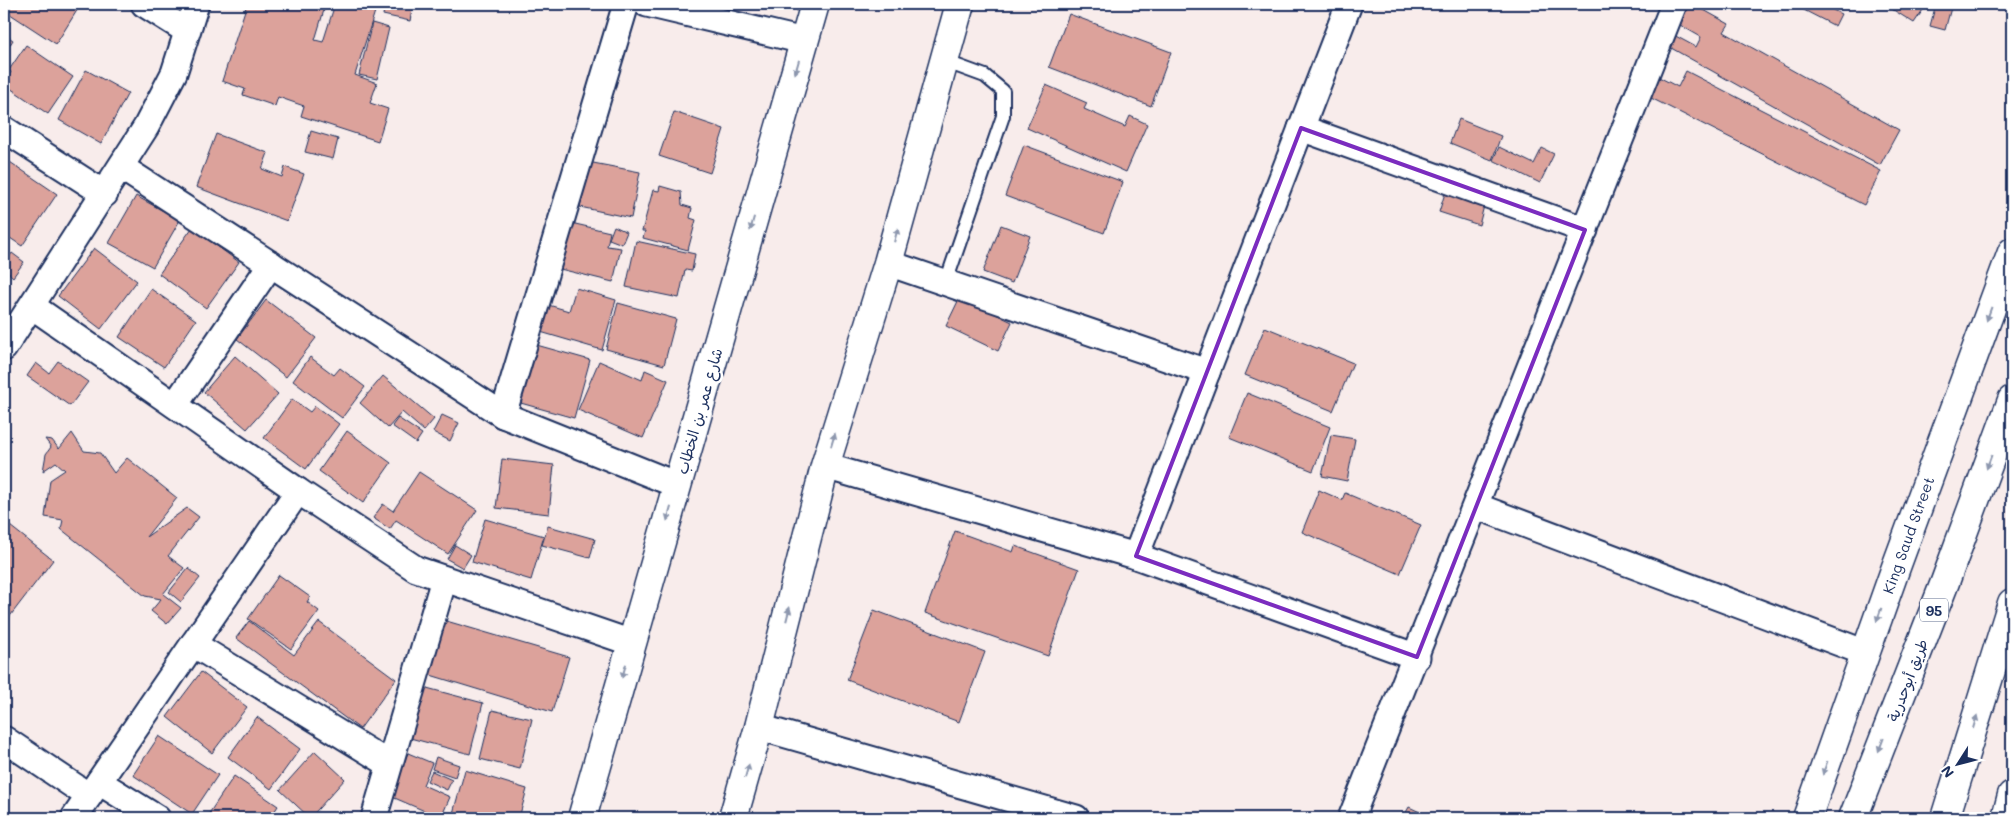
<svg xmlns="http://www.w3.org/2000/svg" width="2016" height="822" font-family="Mali,'Playpen Sans Arabic',sans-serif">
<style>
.building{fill:#dca29b;stroke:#1b2f5e}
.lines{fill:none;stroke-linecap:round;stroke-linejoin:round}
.lane-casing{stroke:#1b2f5e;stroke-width:16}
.street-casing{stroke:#1b2f5e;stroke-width:29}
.primary-casing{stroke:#1b2f5e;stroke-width:31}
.highway-casing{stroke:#1b2f5e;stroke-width:31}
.lane{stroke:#fff;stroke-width:12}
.street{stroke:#fff;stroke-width:25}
.primary{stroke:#fff;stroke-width:28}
.highway{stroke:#fff;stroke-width:28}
.oneway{fill:#8d97ae}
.marked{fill:none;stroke:#7b2cbf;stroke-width:4;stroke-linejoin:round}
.labels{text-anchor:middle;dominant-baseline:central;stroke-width:5;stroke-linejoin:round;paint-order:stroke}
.shield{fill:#fff;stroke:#5f6d8e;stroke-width:1}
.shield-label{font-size:14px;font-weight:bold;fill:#1b2f5e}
.street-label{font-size:15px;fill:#1b2f5e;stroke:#fff}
</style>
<rect width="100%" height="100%" fill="#f8eceb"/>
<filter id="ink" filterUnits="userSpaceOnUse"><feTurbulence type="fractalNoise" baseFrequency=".02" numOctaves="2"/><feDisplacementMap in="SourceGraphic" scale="10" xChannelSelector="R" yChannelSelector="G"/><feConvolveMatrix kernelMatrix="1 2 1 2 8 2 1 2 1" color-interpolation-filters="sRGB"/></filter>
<g filter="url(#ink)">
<g class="building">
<polygon points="9,4 81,4 56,44 4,10"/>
<polygon points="247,4 307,4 324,10 315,40 323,42 335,4 377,5 355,75 377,83 370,103 388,109 378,141 301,116 304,106 278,97 275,106 243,95 245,89 222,81"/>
<polygon points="385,4 413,4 410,21 383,15"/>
<polygon points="1683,4 1693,4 1729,24 1724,32 1899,130 1880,165 1664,44 1670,33 1696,47 1701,37 1673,21"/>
<polygon points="1802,4 1821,4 1841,14 1835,26 1800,8"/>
<polygon points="1884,4 1927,4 1914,23"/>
<polygon points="1936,4 1952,4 1945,30 1930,26"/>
<polygon points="1069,14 1171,52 1151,106 1049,67"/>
<polygon points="372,23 389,28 377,79 359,75"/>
<polygon points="4,34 13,40 4,54"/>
<polygon points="26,45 73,77 48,114 4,84 11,72 9,70"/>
<polygon points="86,70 128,93 101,144 59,120"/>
<polygon points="1686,71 1881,171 1864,205 1643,94 1653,74 1678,87"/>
<polygon points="1046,85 1087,103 1084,109 1125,127 1130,116 1147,124 1126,172 1027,128"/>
<polygon points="674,112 724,129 710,173 659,156"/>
<polygon points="1459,119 1501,136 1492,160 1450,143"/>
<polygon points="311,131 338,139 333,159 305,152"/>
<polygon points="216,134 268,153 262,169 282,177 285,167 304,174 287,221 196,187"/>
<polygon points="1024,145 1123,182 1104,233 1005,196"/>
<polygon points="1499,147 1534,164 1542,148 1554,154 1540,183 1493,160"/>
<polygon points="4,158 57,194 22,246 4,234"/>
<polygon points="588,162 640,172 631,218 580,207"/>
<polygon points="660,186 681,192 682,205 692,208 690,218 696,220 688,250 643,238 645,231 642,231 653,190 659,191"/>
<polygon points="1446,190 1485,202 1479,225 1439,212"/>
<polygon points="136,196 180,220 153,267 109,243"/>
<polygon points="571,223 610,232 607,246 621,248 613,282 560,269"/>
<polygon points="1001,225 1030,236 1012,283 983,272"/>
<polygon points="614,226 627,232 622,244 609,239"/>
<polygon points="192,228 239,262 206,308 159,274"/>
<polygon points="636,241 695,254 692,271 685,270 679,298 626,287"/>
<polygon points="94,248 137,281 101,329 58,296"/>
<polygon points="12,253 24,262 13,277 4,269 4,264"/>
<polygon points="576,288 616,300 602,350 537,331 545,304 569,311"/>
<polygon points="151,289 196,320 164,367 119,337"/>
<polygon points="960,297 1012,322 998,351 946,326"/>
<polygon points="266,300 316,338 286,377 237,339"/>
<polygon points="618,303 676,319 664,365 606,349"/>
<polygon points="1265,327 1353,363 1333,411 1245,375"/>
<polygon points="533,344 590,360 574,418 517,402"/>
<polygon points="235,356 278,394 247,429 204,392"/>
<polygon points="310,357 334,375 340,368 365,387 342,418 293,381"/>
<polygon points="58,361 88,382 70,406 27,376 36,363 49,373"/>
<polygon points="599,361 642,380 645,370 668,380 643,438 578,410"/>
<polygon points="383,376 434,419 424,431 402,412 388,428 360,403"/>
<polygon points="1247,393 1330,427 1313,471 1229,437"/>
<polygon points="292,399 310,412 315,406 339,424 306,469 264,438"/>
<polygon points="442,415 459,423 450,441 433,432"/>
<polygon points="398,418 422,434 416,443 392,426"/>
<polygon points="347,431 391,463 363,503 319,471"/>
<polygon points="72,433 84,451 100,453 114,473 127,458 177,498 146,537 187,508 199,517 168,556 184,568 163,594 181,608 167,624 151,611 161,599 145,596 61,529 63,520 45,517 50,480 65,470 56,462 43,471 46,454 51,447 45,439 52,440 59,449"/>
<polygon points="1331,435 1355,439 1347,481 1322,476"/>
<polygon points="502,459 554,465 549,514 496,508"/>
<polygon points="419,472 477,510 448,554 396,520 390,529 373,518 383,504 393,511"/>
<polygon points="1319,490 1342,500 1345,493 1421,525 1400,574 1302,532"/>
<polygon points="485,519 544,536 531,580 472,562"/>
<polygon points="10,526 53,560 4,624 4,535"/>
<polygon points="548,526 595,539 590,558 542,545"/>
<polygon points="955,531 1013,552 1015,546 1079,569 1048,656 925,613"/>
<polygon points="455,545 471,555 463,568 447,559"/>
<polygon points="188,568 200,578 181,602 169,592"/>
<polygon points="279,575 310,597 307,602 319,611 291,649 248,619"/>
<polygon points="874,610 985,652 959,722 847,680"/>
<polygon points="443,620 569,657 552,712 427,674"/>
<polygon points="249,621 294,655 319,622 396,679 360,729 236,638"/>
<polygon points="201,672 247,707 212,753 167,717"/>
<polygon points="423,687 483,703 470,754 410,738"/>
<polygon points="492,710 532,719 520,769 480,759"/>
<polygon points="257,717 300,749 271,789 228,757"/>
<polygon points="159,736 218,775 192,814 133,775"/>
<polygon points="315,751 345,779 310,818 280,790"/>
<polygon points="408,753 432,763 423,785 450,797 441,818 390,796"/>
<polygon points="436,757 459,765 455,777 432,769"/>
<polygon points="465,770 527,789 519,818 452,817"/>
<polygon points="432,771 452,780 447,790 427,781"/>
<polygon points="234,776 278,806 270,818 206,818"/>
<polygon points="1409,807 1433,818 1403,818"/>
</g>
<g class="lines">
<defs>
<polyline id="lane" points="944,61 985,76 1003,91 1003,116 946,282"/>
<g id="street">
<polyline points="144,4 187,31"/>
<polyline points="647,4 804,41"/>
<polyline points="1301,128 1585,230"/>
<polyline points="4,129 105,194"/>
<polyline points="121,167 503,415 677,485"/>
<polyline points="888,263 1207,372"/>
<polyline points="32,306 298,491 416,569 632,643"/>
<polyline points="4,348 146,127 174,73 196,4"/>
<polyline points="175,405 271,264"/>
<polyline points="503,415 626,4"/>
<polyline points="825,466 1136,556 1417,657"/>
<polyline points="1476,506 1866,653"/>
<polyline points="1136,556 1349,4"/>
<polyline points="193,644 389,764"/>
<polyline points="759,727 1076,818"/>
<polyline points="4,739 89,796"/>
<polyline points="99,782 157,818"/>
<polyline points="74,818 298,491"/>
<polyline points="374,818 444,579"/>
<polyline points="1351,818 1674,4"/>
</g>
<g id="primary">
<polyline points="582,818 815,4"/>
<polyline points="733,818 759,727 825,466 888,263 960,4"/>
<polyline points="1807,818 1896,567 2012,252"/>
<polyline points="2006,818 2012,795"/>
</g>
<g id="highway">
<polyline points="1853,818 1945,582 2012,400"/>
<polyline points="1945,818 2012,603"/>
</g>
</defs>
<use href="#lane" class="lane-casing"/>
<use href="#street" class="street-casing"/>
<use href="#primary" class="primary-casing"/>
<use href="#highway" class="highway-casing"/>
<use href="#lane" class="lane"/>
<use href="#street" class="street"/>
<use href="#primary" class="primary"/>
<use href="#highway" class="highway"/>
</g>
<defs><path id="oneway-solid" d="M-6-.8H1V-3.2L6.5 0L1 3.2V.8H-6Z" transform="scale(1.25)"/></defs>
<g class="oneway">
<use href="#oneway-solid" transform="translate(797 67) rotate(106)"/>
<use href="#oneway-solid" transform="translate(752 224) rotate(106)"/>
<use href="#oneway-solid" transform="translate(896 235) rotate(-75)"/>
<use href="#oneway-solid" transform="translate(1989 314) rotate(110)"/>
<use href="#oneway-solid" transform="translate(833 440) rotate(-73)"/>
<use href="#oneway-solid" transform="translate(1989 462) rotate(110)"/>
<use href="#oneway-solid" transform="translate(669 514) rotate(106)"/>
<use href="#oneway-solid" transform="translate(788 614) rotate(-76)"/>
<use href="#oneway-solid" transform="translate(1879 615) rotate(109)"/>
<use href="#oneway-solid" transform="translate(624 671) rotate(106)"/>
<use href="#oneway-solid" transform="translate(1975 722) rotate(-73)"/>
<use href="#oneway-solid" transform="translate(1881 745) rotate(111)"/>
<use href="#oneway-solid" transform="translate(1825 768) rotate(109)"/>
<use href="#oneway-solid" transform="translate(747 771) rotate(-74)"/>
</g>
</g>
<path class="marked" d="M1301,128l284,102 -168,427 -281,-101z"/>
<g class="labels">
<rect class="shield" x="1920" y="598.5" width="28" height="23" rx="4"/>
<g class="shield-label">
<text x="1934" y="610">95</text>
</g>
<g class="street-label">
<text transform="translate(699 411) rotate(-74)">شارع عمر بن الخطاب</text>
<text transform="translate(1908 535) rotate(-70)">King Saud Street</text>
<text transform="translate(1907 680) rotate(-69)">طريق أبوحدرية</text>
</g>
</g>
<rect width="2016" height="822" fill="none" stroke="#fff" stroke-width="20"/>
<rect x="10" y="10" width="1996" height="802" fill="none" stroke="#1b2f5e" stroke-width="2" filter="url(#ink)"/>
<g transform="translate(1958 764) rotate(234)" stroke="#ffffff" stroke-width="4" paint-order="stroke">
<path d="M0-4L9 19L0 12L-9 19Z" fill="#1b2f5e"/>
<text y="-8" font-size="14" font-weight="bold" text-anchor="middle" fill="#1b2f5e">N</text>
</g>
</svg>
